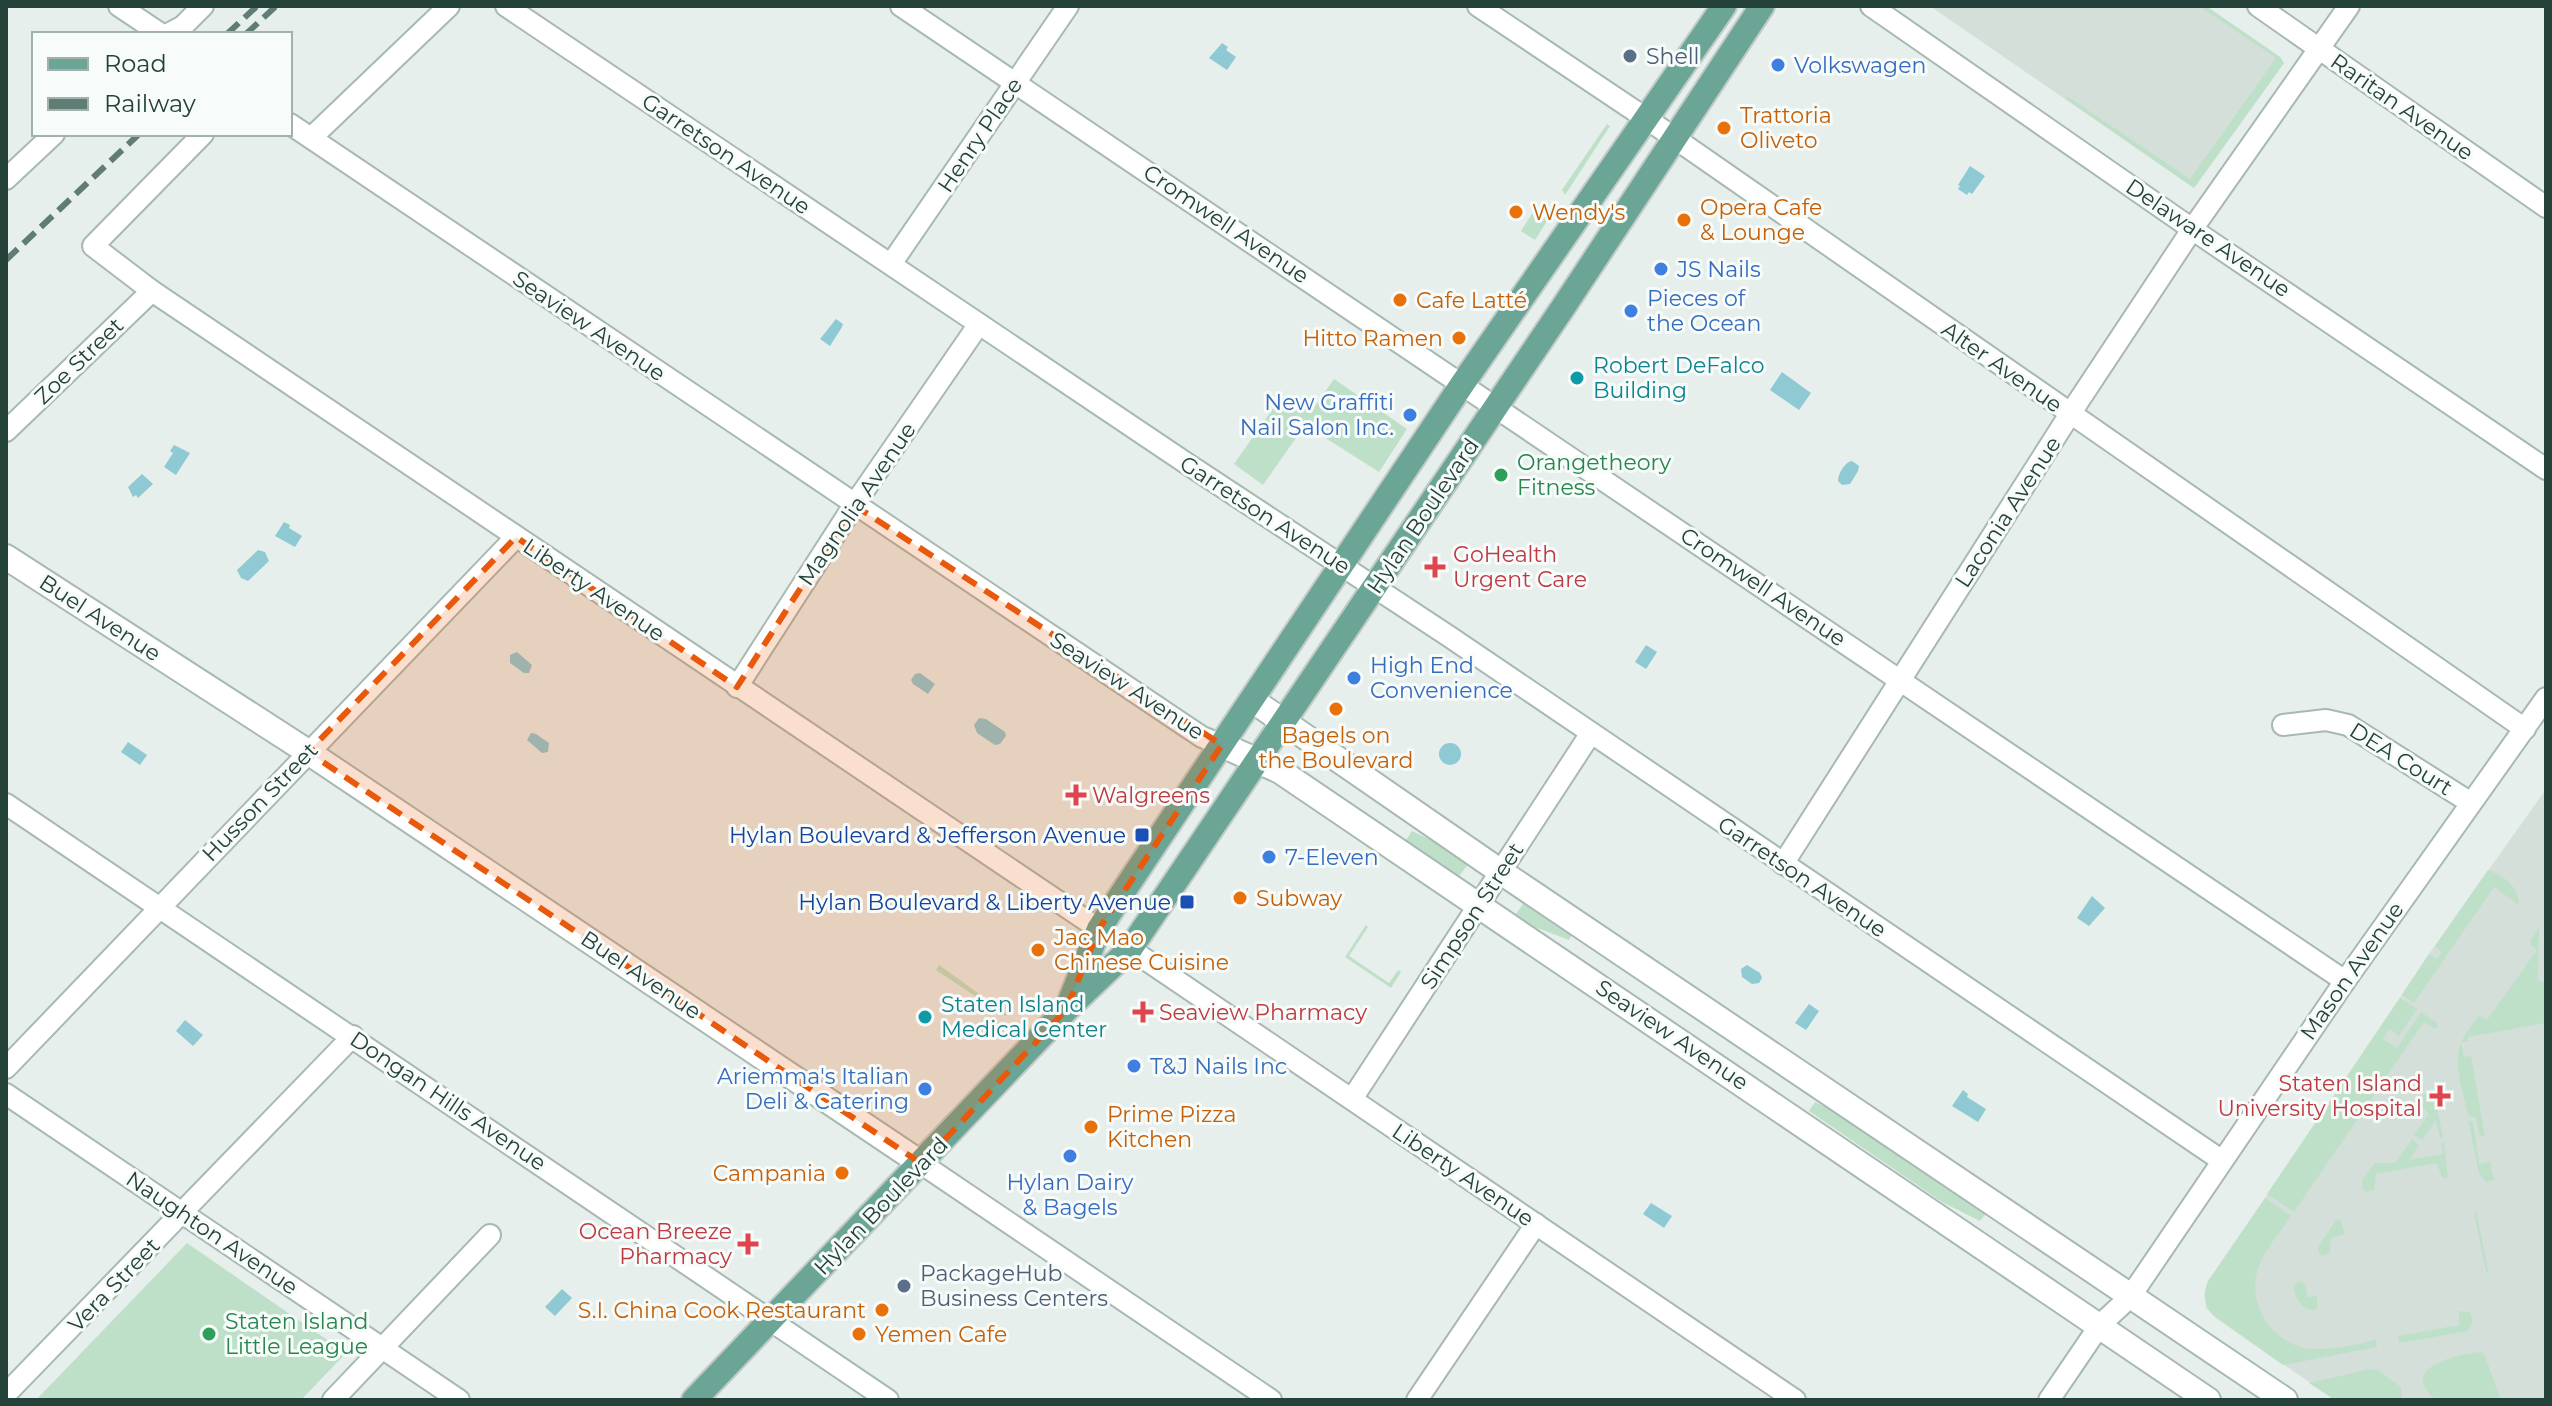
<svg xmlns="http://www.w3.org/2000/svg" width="2552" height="1406" font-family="Montserrat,sans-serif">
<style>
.built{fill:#d4dfda}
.green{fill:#bfe0c8}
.water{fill:#8ec9d4}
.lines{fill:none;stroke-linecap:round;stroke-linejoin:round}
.minor-casing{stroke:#a8b8b2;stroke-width:24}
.tertiary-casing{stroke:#a8b8b2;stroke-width:28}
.primary-casing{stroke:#c2cac8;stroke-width:28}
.minor{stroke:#fff;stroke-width:20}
.tertiary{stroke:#fff;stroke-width:24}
.primary{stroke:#6aa596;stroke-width:24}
.rail{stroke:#5f7d75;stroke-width:6;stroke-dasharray:16 8;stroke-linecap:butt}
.marked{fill:#e8590c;fill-opacity:0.2;stroke:#e8590c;stroke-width:6;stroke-dasharray:16 10;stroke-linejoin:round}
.service-dot{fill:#5c6f8a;stroke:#f7fbf9;stroke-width:3}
.shop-dot{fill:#3f7fe0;stroke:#f7fbf9;stroke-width:3}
.food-dot{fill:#e8710a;stroke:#f7fbf9;stroke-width:3}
.culture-dot{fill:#0f9aa8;stroke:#f7fbf9;stroke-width:3}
.leisure-dot{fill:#2e9e5b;stroke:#f7fbf9;stroke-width:3}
.health-dot{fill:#e0444e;stroke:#f7fbf9;stroke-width:3}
.transit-dot{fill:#1a4fb4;stroke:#f7fbf9;stroke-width:3}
.labels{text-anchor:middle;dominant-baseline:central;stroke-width:6;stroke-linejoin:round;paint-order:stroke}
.service-label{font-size:22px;fill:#4e5e75;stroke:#f7fbf9;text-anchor:start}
.shop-label{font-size:22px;fill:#366cbe;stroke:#f7fbf9;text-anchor:start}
.street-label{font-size:22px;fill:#24423a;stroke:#f7fbf9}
.food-label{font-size:22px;fill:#c56008;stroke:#f7fbf9;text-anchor:start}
.culture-label{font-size:22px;fill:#0d838f;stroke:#f7fbf9;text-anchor:start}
.leisure-label{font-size:22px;fill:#27864d;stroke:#f7fbf9;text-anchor:start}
.health-label{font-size:22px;fill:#be3a42;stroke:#f7fbf9;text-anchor:start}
.transit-label{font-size:22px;fill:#164399;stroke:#f7fbf9;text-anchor:end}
</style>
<rect width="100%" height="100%" fill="#e6efeb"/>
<g class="built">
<polygon points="1930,6 2206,6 2280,57 2284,63 2194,188"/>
<polygon points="2546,789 2546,1400 2335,1400 2215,1317 2206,1308 2206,1286 2429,954"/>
</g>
<g class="green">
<polygon points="2199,6 2206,6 2280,57 2284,63 2194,188 2066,99 2067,96 2190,179 2276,58"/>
<polygon points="1607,124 1610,126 1565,195 1562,190"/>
<polygon points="1535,209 1549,218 1535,240 1521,231"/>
<polygon points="1334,379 1407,429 1379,472 1305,425 1263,485 1234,464 1281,397 1296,406 1303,398 1315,406"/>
<polygon points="1412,831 1445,847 1469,863 1459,876 1406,840"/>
<path d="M2488,870c17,7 30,15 31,35l-25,-18 -80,116 -12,-8 27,-41 8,5 5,-7 -7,-6z"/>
<polygon points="1525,901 1573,933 1569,940 1535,927 1516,914"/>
<polygon points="1366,925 1368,927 1349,956 1389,983 1398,970 1401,972 1391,988 1345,957"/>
<path d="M2539,928l-1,53 8,1v41l-78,14v4l-7,2 3,14 7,-1 14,80 -5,1 -4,-19 -8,-3c-4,-21 -16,-52 -7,-72 4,-10 12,-19 18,-28l8,5 50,-70 -6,-5 -1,-5z"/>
<polygon points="939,965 1007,1014 1005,1016 936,970"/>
<polygon points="2400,998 2417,1009 2399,1036 2389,1029 2383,1039 2397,1048 2421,1012 2436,1022 2438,1027 2433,1028 2424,1022 2294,1212 2267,1194"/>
<polygon points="2431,1092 2435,1097 2443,1138 2440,1138 2436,1120 2422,1140 2414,1135 2429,1114 2418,1103 2424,1094"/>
<polygon points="1815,1102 1846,1117 1987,1212 1980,1221 1942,1202 1809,1111"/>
<polygon points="2468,1120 2473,1122 2479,1164 2490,1162 2494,1180 2486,1182 2479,1173"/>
<polygon points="2412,1139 2419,1145 2409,1160 2443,1154 2441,1143 2444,1142 2448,1178 2442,1178 2437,1163 2376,1174 2374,1190 2367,1192 2363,1190 2362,1180 2375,1163 2395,1163"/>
<path d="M2265,1198l26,18c-10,16 -27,34 -33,53 -12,37 17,78 56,80 20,1 42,-5 62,-9l1,7 -94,18 -68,-48c-11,-11 -13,-21 -7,-36z"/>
<polygon points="2476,1211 2488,1271 2487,1275 2474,1214"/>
<polygon points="2340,1219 2345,1234 2331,1238 2330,1253 2322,1256 2318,1252 2319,1246 2336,1220"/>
<polygon points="187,1243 346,1353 301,1400 36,1400"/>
<path d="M2301,1281l4,3 3,13 9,-1v12l-2,3c-14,-2 -21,-13 -21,-26z"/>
<polygon points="2459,1311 2470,1312 2473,1321 2468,1331 2399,1343 2398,1336 2459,1325"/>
<path d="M2481,1352l4,4 16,44h-65c-40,-33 22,-46 45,-48z"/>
<polygon points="2370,1369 2378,1370 2401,1387 2402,1400 2335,1400 2309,1383"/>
</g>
<g class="water">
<polygon points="1222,43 1228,47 1226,50 1236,57 1227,70 1209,58"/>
<polygon points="1970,166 1985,176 1972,194 1969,192 1967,195 1958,189 1960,186 1958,185"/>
<polygon points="836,319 843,324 842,327 830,346 820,339"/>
<polygon points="1782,372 1811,393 1799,410 1770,390"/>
<polygon points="174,445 190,453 176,475 164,467 173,453 170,451"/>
<path d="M1852,461l7,5 -1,5 -8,13 -8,1 -4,-4c0,-8 7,-19 14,-20z"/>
<polygon points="142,474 153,484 138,498 136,495 133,497 128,487"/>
<polygon points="284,522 290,525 289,528 302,536 295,547 275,536"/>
<polygon points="258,550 265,552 269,561 248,581 241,578 237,570"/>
<polygon points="1646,645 1657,652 1646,669 1635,662"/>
<polygon points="517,652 532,665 529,673 524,673 510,663 510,655"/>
<polygon points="920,673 935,684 928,694 913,684 911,680 915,674"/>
<polygon points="979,718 986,719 1005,732 1006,736 1000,744 995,745 977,733 974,725"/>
<polygon points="531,733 536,734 549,743 548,752 542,753 527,740"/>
<polygon points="128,742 147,755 140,765 121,752"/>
<circle cx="1450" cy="754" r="11"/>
<polygon points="2092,896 2105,908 2089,926 2077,918"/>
<polygon points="1747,965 1760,973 1762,978 1759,983 1752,984 1742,977 1741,969"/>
<polygon points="1809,1004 1819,1011 1806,1030 1795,1023"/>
<polygon points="185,1020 203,1035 193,1046 176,1031"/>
<polygon points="1963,1090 1968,1094 1967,1097 1986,1109 1978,1122 1952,1106"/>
<polygon points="1651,1203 1672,1216 1664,1228 1643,1214"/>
<polygon points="562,1289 572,1298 555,1316 545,1307"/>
</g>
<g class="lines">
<defs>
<g id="minor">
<polyline points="119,6 161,34"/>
<polyline points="506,6 1186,463 1450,637 2221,1160"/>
<polyline points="901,6 2345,981"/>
<polyline points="1478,6 1647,119 2525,729"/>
<polyline points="1871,6 2208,240 2546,469"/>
<polyline points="2258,6 2546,207"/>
<polyline points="168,34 183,26 203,6"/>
<polyline points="290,124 1181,723 1202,737 1222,745"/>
<polyline points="203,134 93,246 152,291 1099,929"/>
<polyline points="311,138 449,6"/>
<polyline points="6,179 54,134"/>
<polyline points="891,264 1068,6"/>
<polyline points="6,431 152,291"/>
<polyline points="737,687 854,505 979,324"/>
<polyline points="2283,725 2326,720 2348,725 2471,803"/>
<polyline points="6,804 888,1400"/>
<polyline points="1783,864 2070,414 2193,228 2349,6"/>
<polyline points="1130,949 1795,1400"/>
<polyline points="6,1068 516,537"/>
<polyline points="6,1094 459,1400"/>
<polyline points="1352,1099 1591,733"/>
<polyline points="922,1164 1271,1400"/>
<polyline points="6,1394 353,1036"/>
<polyline points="333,1400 490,1235"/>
<polyline points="1417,1400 1536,1224"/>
<polyline points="2049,1400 2100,1325 2130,1297 2345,981 2546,698"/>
</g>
<g id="tertiary">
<polyline points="6,557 308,752 922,1164"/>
<polyline points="1252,700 1501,872 2285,1400"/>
<polyline points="1222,745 1280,771 2208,1400"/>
</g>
<g id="primary">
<polyline points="1070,1001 1099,929 1127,886 1463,383 1724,6"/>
<polyline points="694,1400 1066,1010 1130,949 1564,306 1762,6"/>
</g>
</defs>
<use href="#minor" class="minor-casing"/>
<use href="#tertiary" class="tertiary-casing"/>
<use href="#primary" class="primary-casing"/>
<use href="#minor" class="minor"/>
<use href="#tertiary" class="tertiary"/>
<use href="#primary" class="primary"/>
<g class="rail">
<polyline points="227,34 257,6"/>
<polyline points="246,34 276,6"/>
<polyline points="6,260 139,134"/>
</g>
</g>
<path class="marked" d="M854,505l368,240 -123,184 -33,81 -144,154 -614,-412 208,-215 221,150z"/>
<g class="service-dot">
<circle cx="1630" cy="56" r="8"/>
<circle cx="904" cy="1286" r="8"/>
</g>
<g class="shop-dot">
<circle cx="1778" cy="65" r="8"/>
<circle cx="1661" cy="269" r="8"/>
<circle cx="1631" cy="311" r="8"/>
<circle cx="1410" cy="415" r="8"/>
<circle cx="1354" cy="678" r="8"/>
<circle cx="1269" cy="857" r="8"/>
<circle cx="1134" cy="1066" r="8"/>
<circle cx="925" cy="1089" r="8"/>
<circle cx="1070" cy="1156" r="8"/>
</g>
<g class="food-dot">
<circle cx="1724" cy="128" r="8"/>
<circle cx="1516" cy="212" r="8"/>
<circle cx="1684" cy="220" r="8"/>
<circle cx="1400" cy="300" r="8"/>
<circle cx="1459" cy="338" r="8"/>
<circle cx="1336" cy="709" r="8"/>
<circle cx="1240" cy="898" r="8"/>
<circle cx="1038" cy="950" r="8"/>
<circle cx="1091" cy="1127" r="8"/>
<circle cx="842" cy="1173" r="8"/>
<circle cx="882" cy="1310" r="8"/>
<circle cx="859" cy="1334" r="8"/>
</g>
<g class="culture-dot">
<circle cx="1577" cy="378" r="8"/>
<circle cx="925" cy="1017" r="8"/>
</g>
<g class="leisure-dot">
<circle cx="1501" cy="475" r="8"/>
<circle cx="209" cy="1334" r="8"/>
</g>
<g class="health-dot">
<path d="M1431 555h8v8h8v8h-8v8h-8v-8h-8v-8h8z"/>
<path d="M1072 783h8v8h8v8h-8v8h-8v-8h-8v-8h8z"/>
<path d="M1139 1000h8v8h8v8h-8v8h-8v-8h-8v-8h8z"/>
<path d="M2436 1084h8v8h8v8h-8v8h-8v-8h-8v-8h8z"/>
<path d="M744 1232h8v8h8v8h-8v8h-8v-8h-8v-8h8z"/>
</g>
<g class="transit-dot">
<rect x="1134" y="827" width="16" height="16" rx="4"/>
<rect x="1179" y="894" width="16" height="16" rx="4"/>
</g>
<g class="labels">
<g class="service-label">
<text x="1646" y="56">Shell</text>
<text x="920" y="1273">PackageHub<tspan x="920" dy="25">Business Centers</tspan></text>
</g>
<g class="shop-label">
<text x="1794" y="65">Volkswagen</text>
<text x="1677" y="269">JS Nails</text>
<text x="1647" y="298">Pieces of<tspan x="1647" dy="25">the Ocean</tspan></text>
<text x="1394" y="402" text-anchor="end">New Graffiti<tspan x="1394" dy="25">Nail Salon Inc.</tspan></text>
<text x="1370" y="665">High End<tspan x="1370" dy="25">Convenience</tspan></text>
<text x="1285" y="857">7-Eleven</text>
<text x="1150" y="1066">T&amp;J Nails Inc</text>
<text x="909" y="1076" text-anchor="end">Ariemma's Italian<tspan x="909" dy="25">Deli &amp; Catering</tspan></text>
<text x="1070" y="1182" text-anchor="middle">Hylan Dairy<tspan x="1070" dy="25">&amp; Bagels</tspan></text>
</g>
<g class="street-label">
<text transform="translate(2402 107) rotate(35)">Raritan Avenue</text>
<text transform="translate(980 135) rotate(-56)">Henry Place</text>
<text transform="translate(726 154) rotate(34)">Garretson Avenue</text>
<text transform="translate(1226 224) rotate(34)">Cromwell Avenue</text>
<text transform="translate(2208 238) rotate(34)">Delaware Avenue</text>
<text transform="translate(589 326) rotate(34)">Seaview Avenue</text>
<text transform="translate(79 361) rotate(-44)">Zoe Street</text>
<text transform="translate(2002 367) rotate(35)">Alter Avenue</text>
<text transform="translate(857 504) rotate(-56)">Magnolia Avenue</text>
<text transform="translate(2008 512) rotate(-57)">Laconia Avenue</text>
<text transform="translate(1265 515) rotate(33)">Garretson Avenue</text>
<text transform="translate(1423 516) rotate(-56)">Hylan Boulevard</text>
<text transform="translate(1763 587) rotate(34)">Cromwell Avenue</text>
<text transform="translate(594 590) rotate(34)">Liberty Avenue</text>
<text transform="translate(100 618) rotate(33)">Buel Avenue</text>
<text transform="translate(1127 686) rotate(33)">Seaview Avenue</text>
<text transform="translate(2401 759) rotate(32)">DEA Court</text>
<text transform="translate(260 802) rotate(-46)">Husson Street</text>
<text transform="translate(1802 877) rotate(34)">Garretson Avenue</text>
<text transform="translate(1472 916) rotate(-57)">Simpson Street</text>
<text transform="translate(2352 971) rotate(-55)">Mason Avenue</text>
<text transform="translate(641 975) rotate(34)">Buel Avenue</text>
<text transform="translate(1672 1035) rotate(34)">Seaview Avenue</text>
<text transform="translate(448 1101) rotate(34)">Dongan Hills Avenue</text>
<text transform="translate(1463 1175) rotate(34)">Liberty Avenue</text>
<text transform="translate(881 1206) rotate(-46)">Hylan Boulevard</text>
<text transform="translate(212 1233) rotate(34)">Naughton Avenue</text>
<text transform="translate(114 1285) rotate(-46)">Vera Street</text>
</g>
<g class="food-label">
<text x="1740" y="115">Trattoria<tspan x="1740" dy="25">Oliveto</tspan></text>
<text x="1700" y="207">Opera Cafe<tspan x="1700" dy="25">&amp; Lounge</tspan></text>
<text x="1532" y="212">Wendy's</text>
<text x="1416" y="300">Cafe Latté</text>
<text x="1443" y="338" text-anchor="end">Hitto Ramen</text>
<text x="1336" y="735" text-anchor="middle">Bagels on<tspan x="1336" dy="25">the Boulevard</tspan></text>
<text x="1256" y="898">Subway</text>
<text x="1054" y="937">Jac Mao<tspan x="1054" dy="25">Chinese Cuisine</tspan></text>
<text x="1107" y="1114">Prime Pizza<tspan x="1107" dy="25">Kitchen</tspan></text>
<text x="826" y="1173" text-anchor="end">Campania</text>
<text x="866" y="1310" text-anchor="end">S.I. China Cook Restaurant</text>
<text x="875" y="1334">Yemen Cafe</text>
</g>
<g class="culture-label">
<text x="1593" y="365">Robert DeFalco<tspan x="1593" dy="25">Building</tspan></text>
<text x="941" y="1004">Staten Island<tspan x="941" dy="25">Medical Center</tspan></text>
</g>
<g class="leisure-label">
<text x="1517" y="462">Orangetheory<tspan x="1517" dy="25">Fitness</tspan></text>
<text x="225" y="1321">Staten Island<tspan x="225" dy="25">Little League</tspan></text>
</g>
<g class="health-label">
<text x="1453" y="554">GoHealth<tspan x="1453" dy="25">Urgent Care</tspan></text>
<text x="1092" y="795">Walgreens</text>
<text x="1159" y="1012">Seaview Pharmacy</text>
<text x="2422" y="1083" text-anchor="end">Staten Island<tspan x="2422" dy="25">University Hospital</tspan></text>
<text x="732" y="1231" text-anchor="end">Ocean Breeze<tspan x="732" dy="25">Pharmacy</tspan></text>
</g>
<g class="transit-label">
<text x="1126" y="835">Hylan Boulevard &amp; Jefferson Avenue</text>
<text x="1171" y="902">Hylan Boulevard &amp; Liberty Avenue</text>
</g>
</g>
<rect width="2552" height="1406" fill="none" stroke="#24423a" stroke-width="16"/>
<rect x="32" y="32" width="260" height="104" fill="#f7fbf9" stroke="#a3b1ad" stroke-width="2"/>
<rect x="48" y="58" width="40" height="12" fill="#6aa596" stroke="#a3b1ad" stroke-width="2"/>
<text x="104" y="72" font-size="24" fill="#24423a">Road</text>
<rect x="48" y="98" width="40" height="12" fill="#5f7d75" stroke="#a3b1ad" stroke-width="2"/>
<text x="104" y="112" font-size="24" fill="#24423a">Railway</text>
</svg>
